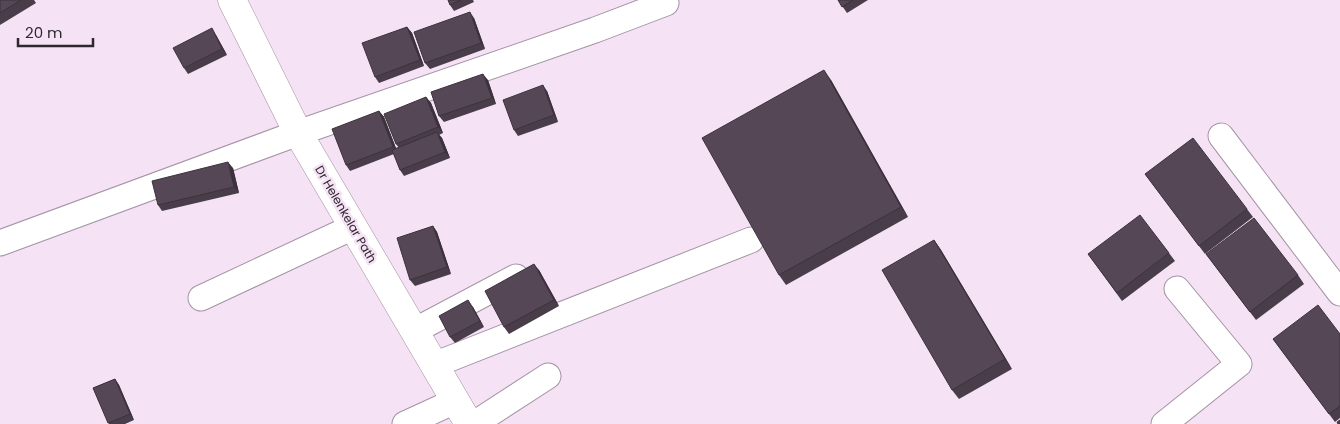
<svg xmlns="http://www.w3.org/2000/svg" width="1340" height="424" font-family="Poppins,sans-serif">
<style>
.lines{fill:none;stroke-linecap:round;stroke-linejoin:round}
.street-casing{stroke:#a393a4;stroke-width:27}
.secondary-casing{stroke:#a393a4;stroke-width:29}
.street{stroke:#fff;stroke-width:25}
.secondary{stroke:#fff;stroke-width:28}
.wall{fill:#4a3d4a}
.shaded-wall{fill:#3c323c}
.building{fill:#564756;stroke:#3c323c}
.labels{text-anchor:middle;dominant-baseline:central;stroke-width:5;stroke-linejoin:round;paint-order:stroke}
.street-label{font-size:12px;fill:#2e272e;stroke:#f5e3f5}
</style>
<rect width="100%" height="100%" fill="#f5e3f5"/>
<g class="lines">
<defs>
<g id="street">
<polyline points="1221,136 1340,293"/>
<polyline points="0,243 298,133 595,30 666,3"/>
<polyline points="201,298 353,227"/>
<polyline points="414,331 516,277"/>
<polyline points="434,365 751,240"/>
<polyline points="405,424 455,401"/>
<polyline points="474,424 548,376"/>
<polyline points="1164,424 1239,364 1177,289"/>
</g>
<polyline id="secondary" points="232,0 298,133 469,424"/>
</defs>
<use href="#street" class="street-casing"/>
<use href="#secondary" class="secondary-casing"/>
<use href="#street" class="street"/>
<use href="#secondary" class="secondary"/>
</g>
<g class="wall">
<polygon points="0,0 34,0 36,3 0,25"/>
<polygon points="448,0 473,0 474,2 454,11 450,5"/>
<polygon points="838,0 868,0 847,13"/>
<polygon points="474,18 485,49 430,69 425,63"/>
<polygon points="407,27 412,33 424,66 379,83 375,77"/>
<polygon points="216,35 227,55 188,74 184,68"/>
<polygon points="488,80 496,104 444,122 439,116"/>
<polygon points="831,80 908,217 786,285 779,275"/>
<polygon points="547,91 558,122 518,136 514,130"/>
<polygon points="426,97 431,103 443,133 439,135 442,138 450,158 404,176 400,170 394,154 350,171 346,165 379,111 384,117 396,149 399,148 396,144"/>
<polygon points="233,168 239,193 162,211 158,205"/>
<polygon points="1145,174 1247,209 1253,217 1205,254"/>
<polygon points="433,226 437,232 451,274 415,286 410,280"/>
<polygon points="934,240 941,250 1012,369 959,399 952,390"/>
<polygon points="1169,253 1175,261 1122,301 1088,254"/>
<polygon points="1206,254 1298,275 1304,284 1256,320"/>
<polygon points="539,270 559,306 509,334 504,327"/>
<polygon points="473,307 484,327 455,343 450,337"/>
<polygon points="1340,334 1340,418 1335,422 1273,339"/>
<polygon points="115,379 119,385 134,420 125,424 109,424 93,388"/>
</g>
<g class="shaded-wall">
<polygon points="470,12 474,18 485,49 481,43"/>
<polygon points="407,27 412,33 424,66 420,60"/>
<polygon points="212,28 216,35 227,55 222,49"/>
<polygon points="824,70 831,80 908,217 901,207"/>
<polygon points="483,74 488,80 496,104 492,98"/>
<polygon points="543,85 547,91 558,122 554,115"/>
<polygon points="426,97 431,103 443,133 438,127"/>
<polygon points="379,111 384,117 398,153 393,147"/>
<polygon points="437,132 442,138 450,158 445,152"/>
<polygon points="228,162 233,168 239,193 234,187"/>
<polygon points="433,226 437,232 451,274 447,267"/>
<polygon points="934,240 941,250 1012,369 1005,359"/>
<polygon points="534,264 539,270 559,306 554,300"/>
<polygon points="468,300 473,307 484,327 480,321"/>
<polygon points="115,379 119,385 134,420 130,414"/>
</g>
<g class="building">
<polygon points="0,0 21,0 0,13"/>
<polygon points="448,0 461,0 450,5"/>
<polygon points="838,0 853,0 842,7"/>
<polygon points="470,12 481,43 425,63 414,32"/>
<polygon points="407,27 420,60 375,77 362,43"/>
<polygon points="212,28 222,49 184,68 173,48"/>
<polygon points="824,70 901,207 779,275 702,138"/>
<polygon points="483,74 492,98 439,116 431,92"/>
<polygon points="543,85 554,115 514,130 503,100"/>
<polygon points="426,97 438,127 396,144 384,114"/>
<polygon points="379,111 393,147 346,165 332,129"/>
<polygon points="437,132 445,152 400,170 392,150"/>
<polygon points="1193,138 1247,209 1199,246 1145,174"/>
<polygon points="228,162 234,187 158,205 152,181"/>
<polygon points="1140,215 1169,253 1117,293 1088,254"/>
<polygon points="1254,218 1298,275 1250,312 1206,254"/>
<polygon points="433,226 447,267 410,280 397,238"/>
<polygon points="934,240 1005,359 952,390 882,270"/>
<polygon points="534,264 554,300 504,327 485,291"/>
<polygon points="468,300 480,321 450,337 439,316"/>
<polygon points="1318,305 1340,334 1340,406 1329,414 1273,339"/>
<polygon points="115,379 130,414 108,423 93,388"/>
<polygon points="1340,420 1340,424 1338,424 1337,422"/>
</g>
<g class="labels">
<g class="street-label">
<text transform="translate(346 214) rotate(60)">Dr Helenkelar Path</text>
</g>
</g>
<path d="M18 38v8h75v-8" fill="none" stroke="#2e272e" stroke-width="2.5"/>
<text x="25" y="38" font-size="15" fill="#2e272e" stroke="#f5e3f5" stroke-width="4" paint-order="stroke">20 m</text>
</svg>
